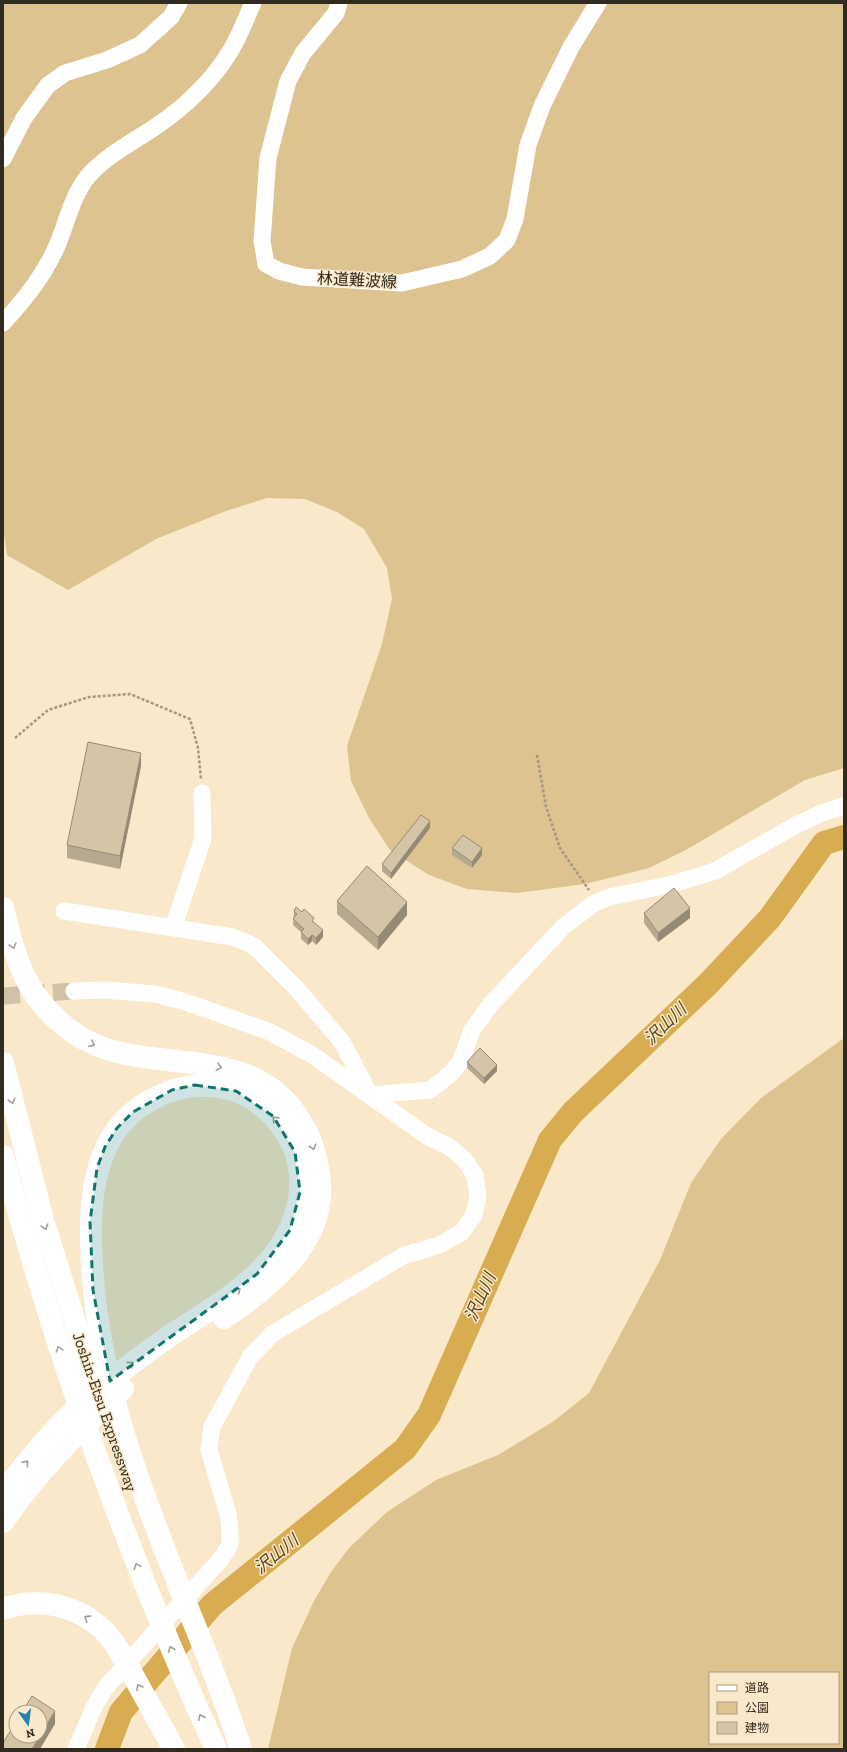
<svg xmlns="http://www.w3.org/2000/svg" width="847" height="1752" font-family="'Zilla Slab','Noto Sans JP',serif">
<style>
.green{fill:#ddc38f;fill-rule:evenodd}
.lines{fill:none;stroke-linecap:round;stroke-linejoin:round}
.river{stroke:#d8ad52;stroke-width:24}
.minor-tunnel{stroke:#d1c2a7;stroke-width:17;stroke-dasharray:17 8;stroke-linecap:butt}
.path{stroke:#a39780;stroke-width:2.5;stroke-dasharray:3 2;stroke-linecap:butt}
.minor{stroke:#fff;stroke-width:17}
.highway{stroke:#fff;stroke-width:22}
.wall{fill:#b7a990}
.shaded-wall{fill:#958a75}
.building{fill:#d5c5a7;stroke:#958a75}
.oneway{stroke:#a2a09a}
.marked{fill:#0f766e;fill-opacity:0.2;stroke:#0f766e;stroke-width:3;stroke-dasharray:8 5;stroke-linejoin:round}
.labels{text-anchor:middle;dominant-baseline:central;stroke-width:3;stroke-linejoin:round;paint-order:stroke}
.street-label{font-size:16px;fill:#312b1f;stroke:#f9e8c9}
.water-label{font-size:17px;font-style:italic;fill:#58451f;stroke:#f9e8c9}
</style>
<rect width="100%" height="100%" fill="#f9e8c9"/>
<g class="green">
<polygon points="3,3 844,3 844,768 805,780 686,850 649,868 585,884 517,893 467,889 429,875 390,850 369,818 351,781 347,746 382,644 392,599 387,568 364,529 337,512 305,499 267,498 226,511 156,539 68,590 7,555 3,527"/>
<path d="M844,1038v711h-576l24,-101 22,-47 17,-29 18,-24 38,-36 49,-32 62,-25 56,-34 35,-28 71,-133 31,-77 30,-44 40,-41zM710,1673h128v70h-128z"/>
</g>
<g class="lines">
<polyline class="river" points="107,1749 121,1712 212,1605 405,1449 429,1415 550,1140 573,1112 708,984 770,918 824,843 844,837"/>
<polyline class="minor-tunnel" points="3,996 74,991"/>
<g class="path">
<polyline points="15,738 48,710 89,697 130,694 190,719 198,748 201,779"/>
<polyline points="537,755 546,807 560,848 589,890"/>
</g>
<g class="minor">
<polyline points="339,3 336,13 303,53 288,81 268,158 262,241 266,264 279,271 302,277 402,283 462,269 490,256 507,240 515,219 528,145 542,106 571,47 598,3"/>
<polyline points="3,159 24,118 48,85 65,73 107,60 140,45 171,17 179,3"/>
<path d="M3,323c23,-25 43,-50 56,-82 9,-23 14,-47 30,-66 19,-21 46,-34 69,-50 29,-20 55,-45 73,-75 9,-15 15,-32 22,-47"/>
<polyline points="64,911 233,937 254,946 296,988 342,1042 369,1093"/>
<polyline points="173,928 203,839 202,793"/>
<polyline points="74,991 106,990 155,994 186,1002 270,1032 314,1056 427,1136 448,1146 464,1159 475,1175 478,1196 474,1215 461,1233 439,1245 403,1256 272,1334 250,1357 212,1427 209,1450 228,1514 230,1531 230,1545 220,1560 106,1687 94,1707 76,1749"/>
<polyline points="370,1095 430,1090 449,1075 460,1063 472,1030 491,1004 563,927 593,904 609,897 669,885 715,871 798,824 824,812 844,806"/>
</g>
<g class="highway">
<path d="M3,908c13,53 24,93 71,125 67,47 169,5 222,81 15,21 22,44 24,69 5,60 -51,105 -96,135"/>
<polyline points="3,1063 43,1220 101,1405"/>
<path d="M3,1156c55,205 124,400 213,593"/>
<path d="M3,1494c26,-37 56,-71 90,-100 21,-18 43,-34 65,-50 54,-38 129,-72 141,-145 3,-17 1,-37 -6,-53 -12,-26 -35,-49 -64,-57 -32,-8 -62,-1 -89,18 -43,30 -50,84 -49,133 2,150 66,289 120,426 11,28 21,55 30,83"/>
<path d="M3,1522c34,-50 75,-92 120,-133"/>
<path d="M3,1609c33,-12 70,-5 97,18 15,13 24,33 34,50 13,24 27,48 40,72"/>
</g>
</g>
<g class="wall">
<polygon points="141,766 120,869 67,858 67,845"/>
<polygon points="430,828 391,879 382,871 382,864"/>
<polygon points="452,848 482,855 472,868 452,855"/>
<polygon points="337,901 407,915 378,950 337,914"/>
<polygon points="294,911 314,922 323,937 316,945 312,941 308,945 301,939 301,932 293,925"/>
<polygon points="644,913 690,918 658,942 644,923"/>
<polygon points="467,1062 497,1071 484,1084 467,1068"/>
</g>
<g class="shaded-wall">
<polygon points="141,753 141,766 120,869 120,856"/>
<polygon points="430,821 430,828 391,879 391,873"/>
<polygon points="482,848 482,855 472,868 472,862"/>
<polygon points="407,902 407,915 378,950 378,937"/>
<polygon points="690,908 690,918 658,942 658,933"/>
<polygon points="323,930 323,937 316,945 316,938"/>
<polygon points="312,935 312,941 308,945 308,939"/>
<polygon points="497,1065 497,1071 484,1084 484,1078"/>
<polygon points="55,1711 55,1724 40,1749 32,1749"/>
</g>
<g class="building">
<polygon points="88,742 141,753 120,856 67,845"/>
<polygon points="421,815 430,821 391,873 382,864"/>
<polygon points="463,835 482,848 472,862 452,848"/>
<polygon points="367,866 407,902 378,937 337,901"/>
<polygon points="674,888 690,908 658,933 644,913"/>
<polygon points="296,907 302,912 304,909 314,918 312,921 323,930 316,938 312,935 308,939 301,932 304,929 293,919 297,914 294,911"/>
<polygon points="480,1048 497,1065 484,1078 467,1062"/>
<polygon points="32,1696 55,1711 32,1749 3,1749 3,1743 16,1722 16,1736 40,1736 40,1712 22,1712"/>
</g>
<defs><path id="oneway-chevron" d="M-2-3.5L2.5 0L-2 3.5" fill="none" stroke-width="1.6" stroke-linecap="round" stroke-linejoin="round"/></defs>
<g class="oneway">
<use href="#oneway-chevron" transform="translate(13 946) rotate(75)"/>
<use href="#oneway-chevron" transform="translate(92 1044) rotate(27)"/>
<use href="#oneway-chevron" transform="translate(219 1067) rotate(13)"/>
<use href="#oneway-chevron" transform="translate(12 1101) rotate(76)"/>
<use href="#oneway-chevron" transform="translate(275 1119) rotate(-132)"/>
<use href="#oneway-chevron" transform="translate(313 1147) rotate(71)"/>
<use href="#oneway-chevron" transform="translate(45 1227) rotate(73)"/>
<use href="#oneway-chevron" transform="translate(238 1290) rotate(-39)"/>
<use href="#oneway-chevron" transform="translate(59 1349) rotate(-108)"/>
<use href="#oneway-chevron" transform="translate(131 1364) rotate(-37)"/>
<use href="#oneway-chevron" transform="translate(26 1463) rotate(-51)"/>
<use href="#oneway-chevron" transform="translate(137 1566) rotate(-111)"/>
<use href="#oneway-chevron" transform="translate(87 1618) rotate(-147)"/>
<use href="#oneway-chevron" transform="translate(171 1649) rotate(-113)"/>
<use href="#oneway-chevron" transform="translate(139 1687) rotate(-119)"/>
<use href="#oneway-chevron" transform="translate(201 1717) rotate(-115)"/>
</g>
<path class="marked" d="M195,1085l41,6 37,25 22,36 5,40 -10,38 -33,44 -147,107 -17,-91 -3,-68 7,-54 8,-21 12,-19 16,-16 39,-22z"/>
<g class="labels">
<g class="street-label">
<text transform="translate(357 280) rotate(3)">林道難波線</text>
<text transform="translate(105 1412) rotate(71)">Joshin-Etsu Expressway</text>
</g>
<g class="water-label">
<text transform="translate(665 1024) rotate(-44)">沢山川</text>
<text transform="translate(480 1297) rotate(-66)">沢山川</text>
<text transform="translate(276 1554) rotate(-39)">沢山川</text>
</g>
</g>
<rect width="847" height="1752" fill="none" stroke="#312b1f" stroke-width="8"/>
<rect x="709" y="1672" width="130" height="72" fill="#f9e8c9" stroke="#a99c85"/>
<rect x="717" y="1685" width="20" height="6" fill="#ffffff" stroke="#a99c85"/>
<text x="745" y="1692" font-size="12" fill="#312b1f">道路</text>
<rect x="717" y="1702" width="20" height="12" fill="#ddc38f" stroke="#a99c85"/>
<text x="745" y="1712" font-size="12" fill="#312b1f">公園</text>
<rect x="717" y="1722" width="20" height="12" fill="#d5c5a7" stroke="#a99c85"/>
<text x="745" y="1732" font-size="12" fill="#312b1f">建物</text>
<g transform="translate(28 1724) rotate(166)"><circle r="19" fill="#f9e8c9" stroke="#a99c85"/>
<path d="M0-3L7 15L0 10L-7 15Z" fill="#2382ae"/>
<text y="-6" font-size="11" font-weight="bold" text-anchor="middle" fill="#312b1f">N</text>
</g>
</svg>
